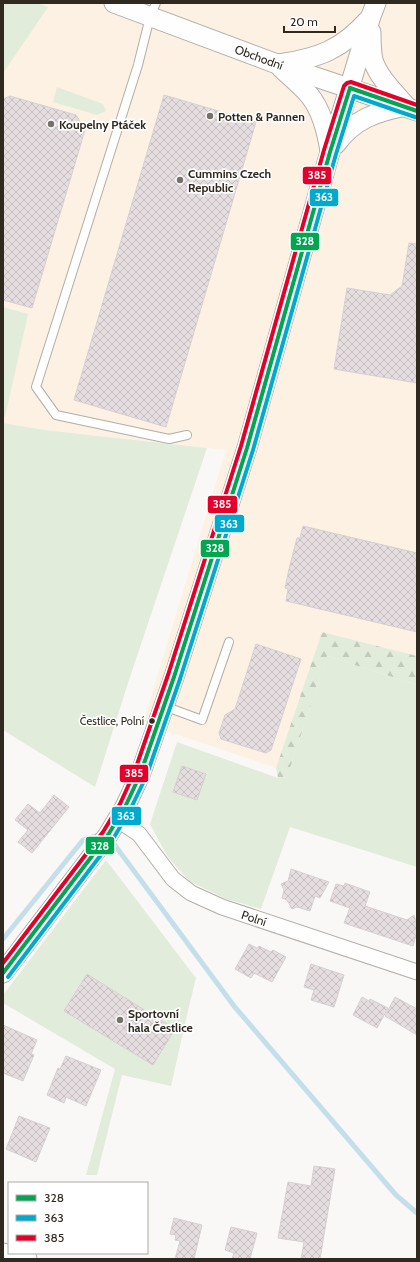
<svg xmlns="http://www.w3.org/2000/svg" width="420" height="1262" font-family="Cabin,sans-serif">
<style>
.built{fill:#fcf1e2}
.grass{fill:#e2ecda}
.forest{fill:url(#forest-firs)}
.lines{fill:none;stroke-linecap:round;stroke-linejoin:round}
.stream{stroke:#c5dfea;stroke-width:5}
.building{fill:url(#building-cross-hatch);stroke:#d6d0d2}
.service-casing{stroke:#b2aea8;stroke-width:10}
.minor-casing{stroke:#b2aea8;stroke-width:17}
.tertiary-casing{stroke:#b2aea8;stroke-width:21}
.service{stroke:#fefefe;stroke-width:8}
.minor{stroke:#fefefe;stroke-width:15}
.tertiary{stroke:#fefefe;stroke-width:19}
.bus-1-casing{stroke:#fff;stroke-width:7}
.bus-2-casing{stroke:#fff;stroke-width:7}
.bus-3-casing{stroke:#fff;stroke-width:7}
.bus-1{stroke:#00a651;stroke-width:4}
.bus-2{stroke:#00a9ce;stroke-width:4}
.bus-3{stroke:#e4002b;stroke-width:4}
.poi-dot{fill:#77716b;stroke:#fff;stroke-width:1.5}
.bus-dot{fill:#302920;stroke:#fff;stroke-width:1.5}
.labels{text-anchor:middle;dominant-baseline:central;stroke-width:3.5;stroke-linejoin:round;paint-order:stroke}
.bus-label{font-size:11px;fill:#302920;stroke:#fff;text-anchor:end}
.street-label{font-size:12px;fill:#302920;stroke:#fff}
.poi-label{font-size:12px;font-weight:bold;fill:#302920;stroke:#fff;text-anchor:start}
.line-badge{stroke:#fff;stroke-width:1.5}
.badge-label{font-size:11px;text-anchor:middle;font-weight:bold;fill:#fff}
</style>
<defs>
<pattern id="forest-firs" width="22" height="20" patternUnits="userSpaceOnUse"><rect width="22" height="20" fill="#e2ecda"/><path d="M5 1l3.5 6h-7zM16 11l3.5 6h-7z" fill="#c2cabb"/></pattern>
<pattern id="building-cross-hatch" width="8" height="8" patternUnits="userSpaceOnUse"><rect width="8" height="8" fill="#e5dddf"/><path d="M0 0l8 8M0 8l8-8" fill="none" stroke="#c5bebf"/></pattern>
</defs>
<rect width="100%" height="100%" fill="#faf8f6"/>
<polygon class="built" points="3,3 417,3 417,656 322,632 276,768 143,723 226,450 44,430 3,423"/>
<g class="grass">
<polygon points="3,3 37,3 48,7 3,73"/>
<polygon points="57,87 103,104 106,111 97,115 53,102"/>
<polygon points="3,307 28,314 5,417 3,416"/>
<polygon points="3,423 44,430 207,448 129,680 95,787 3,730"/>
<polygon points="327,656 417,685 417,867 290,827 261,909 226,899 189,881 167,856 150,824 177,742 278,778 287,777"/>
<polygon points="106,860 196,978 187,1015 171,1086 122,1075 97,1175 86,1175 115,1069 3,1003 3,995"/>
</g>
<polygon class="forest" points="322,632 417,656 417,685 327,656 287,777 278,778 276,768"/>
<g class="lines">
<g class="stream">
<polyline points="114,844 234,1006 396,1195 417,1213"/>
<polyline points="3,939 83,840 98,835"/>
</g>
</g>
<g class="building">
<polygon points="164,95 256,122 166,427 74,400"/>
<polygon points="10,96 76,115 85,130 32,308 3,300 3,99"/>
<polygon points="409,243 417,244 417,383 334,369 347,288 390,295 402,286"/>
<polygon points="303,526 417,553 417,632 286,601 288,589 285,588 289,569 297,538 300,538"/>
<polygon points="256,644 301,659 271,750 266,753 221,739 219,733 225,715 235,709"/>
<polygon points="182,766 206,774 197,800 173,792"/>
<polygon points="54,795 69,807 32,853 18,842 28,830 15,820 28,804 40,813"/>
<polygon points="291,869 329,882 320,898 315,896 310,911 297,907 292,909 287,900 282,898 284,890 281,884 288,881"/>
<polygon points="345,883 370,892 365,906 407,920 414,915 417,925 417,932 413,946 344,923 350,908 330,901 336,884 344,886"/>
<polygon points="249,944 257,948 259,946 271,952 273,950 286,957 272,982 254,973 251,978 235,969"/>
<polygon points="311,964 344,975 334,1007 311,1000 314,990 304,987"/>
<polygon points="87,974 175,1029 153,1065 64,1011"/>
<polygon points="362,997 369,1001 370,999 388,1008 377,1028 353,1015"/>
<polygon points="395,997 417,1009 417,1035 385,1016"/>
<polygon points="3,1025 37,1040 31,1054 34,1055 23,1081 3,1073"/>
<polygon points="66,1056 101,1070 86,1106 66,1097 64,1103 47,1095 58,1068 60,1069"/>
<polygon points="19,1116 50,1128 36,1162 6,1149"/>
<polygon points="314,1166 335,1169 320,1259 301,1259 304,1242 278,1238 288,1182 311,1186"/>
<polygon points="174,1218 202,1225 194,1259 175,1259 180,1241 175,1240 176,1235 170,1234"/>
<polygon points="231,1227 257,1233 250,1259 232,1259 234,1253 225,1250"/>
</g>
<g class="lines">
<defs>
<g id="service">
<polyline points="156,3 150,17 138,65 36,387 56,415 169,439 187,435"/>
<polyline points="164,706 202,720 229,642"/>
</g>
<polyline id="minor" points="118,820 139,834 173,879 191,893 222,907 417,972"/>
<g id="tertiary">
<polyline points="114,3 277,64 417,111"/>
<path d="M371,32c0,9 0,19 2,28 5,17 22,33 33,46"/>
<path d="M279,64c40,-6 62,-14 90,-45"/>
<path d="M281,68c10,9 21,18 29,28 12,15 17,36 20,55"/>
<path d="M336,144c18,-25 40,-32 70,-38"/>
<polyline points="3,973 108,835 125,807 140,775 174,677 247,448 330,152 371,16 376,3"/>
<polyline points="3,1253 27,1259"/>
</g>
</defs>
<use href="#service" class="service-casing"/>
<use href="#minor" class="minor-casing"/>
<use href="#tertiary" class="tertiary-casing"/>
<use href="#service" class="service"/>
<use href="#minor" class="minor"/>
<use href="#tertiary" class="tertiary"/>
<defs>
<g id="bus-1">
<polyline points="350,88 417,111"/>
<polyline points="3,973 108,835 125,807 140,775 174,677 247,448 330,152 350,88"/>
</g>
<polyline id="bus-2" points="8,977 113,839 130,810 146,777 180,679 253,450 336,154 354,96 415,117"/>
<polyline id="bus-3" points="3,963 103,832 120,804 134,773 168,675 241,446 324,150 344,86 347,83 351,82 417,105"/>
</defs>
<use href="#bus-1" class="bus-1-casing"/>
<use href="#bus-2" class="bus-2-casing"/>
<use href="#bus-3" class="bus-3-casing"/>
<use href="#bus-1" class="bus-1"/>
<use href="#bus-2" class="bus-2"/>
<use href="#bus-3" class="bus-3"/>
</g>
<g class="poi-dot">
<circle cx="210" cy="116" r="4"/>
<circle cx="51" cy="124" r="4"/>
<circle cx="180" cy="180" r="4"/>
<circle cx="120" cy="1020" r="4"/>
</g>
<circle class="bus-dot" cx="152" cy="721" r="3.5"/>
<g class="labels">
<g class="bus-label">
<text x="144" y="721">Čestlice, Polní</text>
</g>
<g class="street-label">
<text transform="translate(259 57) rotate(20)">Obchodní</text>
<text transform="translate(254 918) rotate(18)">Polní</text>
</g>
<g class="poi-label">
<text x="218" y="116">Potten &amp; Pannen</text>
<text x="59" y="124">Koupelny Ptáček</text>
<text x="188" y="173">Cummins Czech<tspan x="188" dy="14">Republic</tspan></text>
<text x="128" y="1013">Sportovní<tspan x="128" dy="14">hala Čestlice</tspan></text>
</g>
</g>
<g class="line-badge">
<rect x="302" y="166" width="30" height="19" rx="4" fill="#e4002b"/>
<rect x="309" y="188" width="30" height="19" rx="4" fill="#00a9ce"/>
<rect x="290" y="232" width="30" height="19" rx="4" fill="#00a651"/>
<rect x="207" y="495" width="31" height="19" rx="4" fill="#e4002b"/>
<rect x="214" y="514" width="31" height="19" rx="4" fill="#00a9ce"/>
<rect x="200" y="539" width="30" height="19" rx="4" fill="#00a651"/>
<rect x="119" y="764" width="30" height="19" rx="4" fill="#e4002b"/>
<rect x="111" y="806" width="31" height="20" rx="4" fill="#00a9ce"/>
<rect x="85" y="836" width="30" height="19" rx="4" fill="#00a651"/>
</g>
<g class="badge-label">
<text x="317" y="179">385</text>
<text x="324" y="201">363</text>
<text x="305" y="245">328</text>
<text x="222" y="508">385</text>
<text x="229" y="528">363</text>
<text x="215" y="552">328</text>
<text x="134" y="777">385</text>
<text x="126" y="820">363</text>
<text x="100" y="850">328</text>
</g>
<rect width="420" height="1262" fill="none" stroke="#302920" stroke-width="8"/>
<rect x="8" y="1182" width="140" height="72" fill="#ffffff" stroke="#aca9a6"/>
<rect x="16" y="1195" width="20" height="6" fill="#00a651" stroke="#aca9a6"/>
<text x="44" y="1202" font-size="12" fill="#302920">328</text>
<rect x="16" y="1215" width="20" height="6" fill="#00a9ce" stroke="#aca9a6"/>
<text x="44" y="1222" font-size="12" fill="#302920">363</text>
<rect x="16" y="1235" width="20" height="6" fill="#e4002b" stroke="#aca9a6"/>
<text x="44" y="1242" font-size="12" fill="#302920">385</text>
<path d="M284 26v6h51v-6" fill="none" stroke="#302920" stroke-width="2"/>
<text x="290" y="26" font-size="12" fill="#302920" stroke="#ffffff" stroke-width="3" paint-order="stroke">20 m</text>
</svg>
